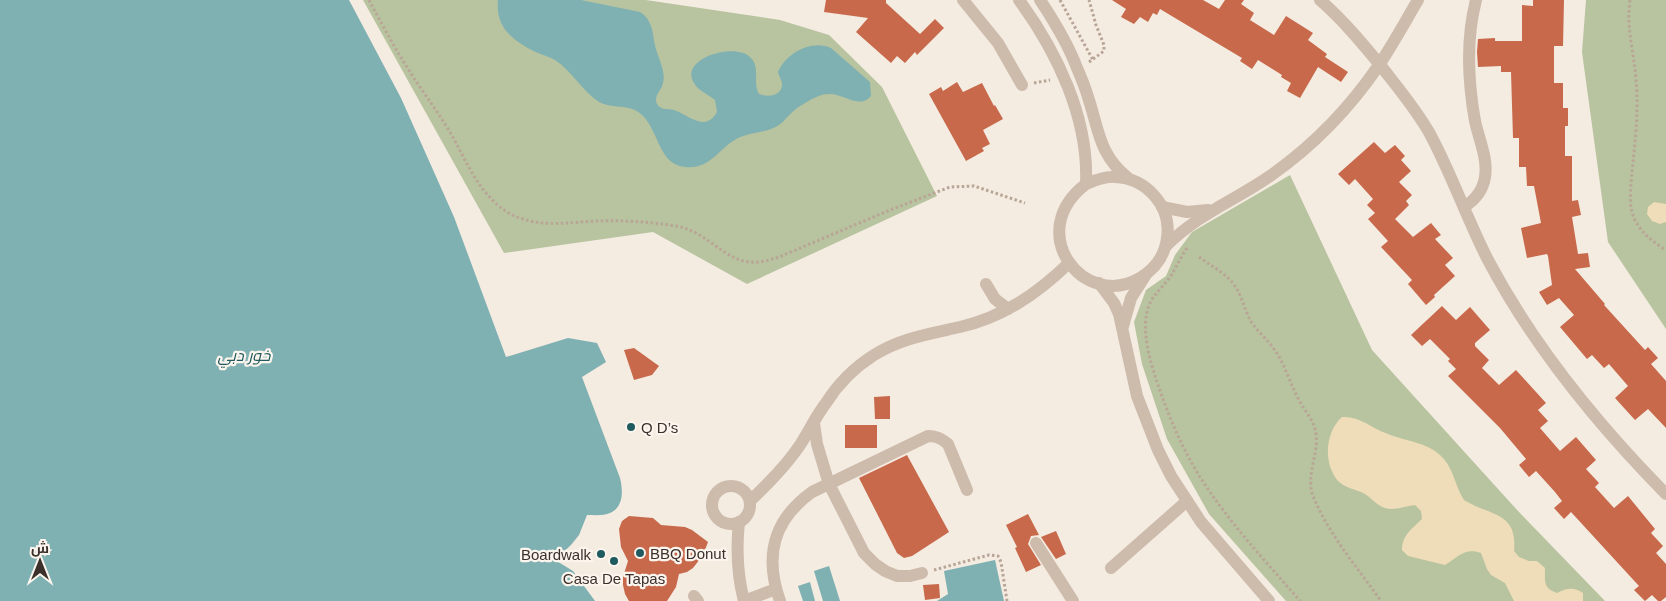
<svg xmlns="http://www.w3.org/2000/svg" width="1666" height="601" font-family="Arial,Cairo,sans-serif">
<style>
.green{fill:#b8c4a0}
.sand{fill:#efdcb8}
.water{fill:#7fb0b2}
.building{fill:#c8694b}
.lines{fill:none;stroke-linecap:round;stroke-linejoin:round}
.path{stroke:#b9a596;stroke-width:3;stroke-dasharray:2.5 2.5;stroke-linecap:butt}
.minor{stroke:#cdbbac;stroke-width:12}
.poi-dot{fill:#1f5a5e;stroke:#fbf5ee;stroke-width:2}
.labels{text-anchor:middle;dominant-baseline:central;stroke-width:4.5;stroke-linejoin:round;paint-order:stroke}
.poi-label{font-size:15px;fill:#3b302b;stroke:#fbf5ee;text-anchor:start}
.water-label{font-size:16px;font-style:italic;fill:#1f5a5e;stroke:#fbf5ee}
</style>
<rect width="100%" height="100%" fill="#f4ebe1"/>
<g class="green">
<polygon points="363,0 646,0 780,20 829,35 882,87 937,196 747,284 653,232 504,253"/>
<polygon points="1586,0 1666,0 1666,329 1608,242 1582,52"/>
<polygon points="1290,175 1372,350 1518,511 1605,601 1286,601 1209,514 1167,439 1142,364 1134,322 1146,290 1166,276 1175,255 1192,232"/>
</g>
<g class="sand">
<polygon points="1654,202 1666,204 1666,222 1660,224 1652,221 1647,214 1648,207"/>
<path d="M1342,417c18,-1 29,11 46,17 20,8 41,8 56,25 10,12 12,29 20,41 25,16 54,11 50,51l5,6 10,4h8l8,7c0,14 -2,20 12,25 10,-5 17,-6 26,0v8h-69l-9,-18 -14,-8 -4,-6 -6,-16c-16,-6 -23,4 -36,12l-37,-9 -6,-6c0,-15 10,-21 20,-31l-1,-8 -6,-6c-10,1 -20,6 -30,3 -9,-3 -14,-11 -22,-15 -8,-4 -18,-5 -25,-12 -15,-17 -13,-49 4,-64z"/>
</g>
<g class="water">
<path d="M0,0h349l52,98 53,119 52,140 62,-19 29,5 9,19 -24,15 38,101c3,12 4,29 -10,35 -6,3 -16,2 -23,2l-8,20 -8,10 -16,15 18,11 22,30h-595z"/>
<path d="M498,0h83l59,12c3,2 7,5 8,8 6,9 5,20 8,29 3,11 10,23 7,34 -1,7 -10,13 -6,21 4,7 11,4 17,6 15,5 31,23 43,2l-2,-12c-7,-6 -17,-9 -21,-17 -16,-25 43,-42 57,-25 10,11 1,24 8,36 8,3 23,3 23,-10 0,-3 -3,-8 -4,-12 8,-19 34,-33 53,-24l39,34 1,14c-11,14 -28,-3 -42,-2 -10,0 -19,6 -27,11 -11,6 -15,14 -23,20 -10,7 -24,7 -36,11 -23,8 -30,34 -58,31 -30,-3 -25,-44 -50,-57 -11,-5 -26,-2 -36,-8 -17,-11 -27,-31 -44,-42 -5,-3 -12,-5 -17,-7 -24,-11 -43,-25 -40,-53z"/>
<polygon points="995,560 1004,601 937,601 948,594 944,571"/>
<polygon points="829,566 840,601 823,601 814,571"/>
<polygon points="810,582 815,601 803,601 798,586"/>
</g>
<g class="building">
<polygon points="826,0 886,0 886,3 920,34 935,19 944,28 917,55 915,52 905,63 897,56 891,63 856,32 868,18 824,12"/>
<polygon points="1112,0 1203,0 1219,9 1225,0 1244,0 1241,4 1254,13 1250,20 1274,35 1286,16 1313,33 1308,40 1327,54 1325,57 1348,72 1341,82 1318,67 1300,98 1287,91 1291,83 1281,77 1282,75 1258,60 1252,69 1240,61 1242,58 1160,9 1157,15 1153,13 1148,22 1140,17 1134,24 1121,17 1126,9"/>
<polygon points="1533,0 1564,0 1563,46 1554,46 1554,83 1563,83 1563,108 1568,108 1568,126 1565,126 1565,156 1572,156 1572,201 1578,200 1581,215 1572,217 1578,254 1588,253 1590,267 1575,269 1605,304 1604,305 1645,350 1648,347 1658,358 1651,364 1666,381 1666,428 1648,409 1635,420 1615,398 1628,386 1609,364 1604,368 1592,355 1587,359 1560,327 1574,315 1559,298 1547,305 1539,292 1552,285 1548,256 1547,254 1527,258 1521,228 1541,223 1534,186 1527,186 1526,167 1519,167 1519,138 1513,138 1511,72 1501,72 1501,66 1478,67 1477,52 1478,39 1495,38 1495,41 1522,41 1522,5 1533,6"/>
<polygon points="957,82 963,92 982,83 994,106 995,105 1003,119 983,130 990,144 982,148 984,151 966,161 929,94 941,87 943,91"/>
<polygon points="1374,142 1385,153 1395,145 1405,156 1401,160 1411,171 1399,182 1412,195 1406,201 1409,205 1395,219 1413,237 1431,223 1441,235 1435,239 1453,258 1445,265 1455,276 1434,295 1435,297 1426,305 1408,284 1412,280 1381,247 1388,241 1368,219 1375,213 1367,205 1373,199 1355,179 1349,185 1338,174"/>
<polygon points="1442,306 1456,320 1470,307 1490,330 1475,343 1475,346 1489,360 1482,368 1499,385 1516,370 1546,403 1538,410 1548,421 1540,428 1560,451 1576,437 1596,460 1586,469 1599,483 1595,487 1614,508 1628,496 1655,529 1651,533 1663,546 1656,553 1666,564 1666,597 1661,601 1658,601 1652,595 1645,601 1634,590 1639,586 1571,512 1564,519 1554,508 1562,501 1555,492 1536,471 1529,477 1519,465 1526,459 1500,428 1448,376 1456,369 1448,361 1450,359 1430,339 1422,346 1411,335"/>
<polygon points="634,348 659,366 652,375 634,380 624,350"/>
<polygon points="890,396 890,419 875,419 874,397"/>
<rect x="845" y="425" width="32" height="23"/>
<polygon points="907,455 949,532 912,556 904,558 897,553 859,478"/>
<polygon points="1028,514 1039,535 1031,536 1028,544 1041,565 1026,572 1015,548 1017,547 1006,525"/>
<polygon points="629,516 653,518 661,525 685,527 692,530 708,542 703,555 693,568 687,572 679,574 676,587 667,601 629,601 625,594 623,585 623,577 628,561 621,547 619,529 622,521"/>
<polygon points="1056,531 1066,554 1056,559 1041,537"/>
<polygon points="939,584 940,598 925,600 923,585"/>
</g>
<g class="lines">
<g class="path">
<path d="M369,0c13,24 26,49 41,72 12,19 26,37 38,57 13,21 22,45 38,64 10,12 22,22 37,26 24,8 49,3 74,2 27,-1 53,1 79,5 31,5 47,34 74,36 10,1 20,-2 29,-5l111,-47 60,-23 24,-1 51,17"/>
<polyline points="1060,0 1093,60"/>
<path d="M1630,0c-4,30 4,51 6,80 3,30 -1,62 -4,92 -1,15 -4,32 2,46 6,14 20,25 32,32"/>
<polyline points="1089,62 1104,51 1104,45 1096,25 1089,0"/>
<polyline points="1034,83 1050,80"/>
<path d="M1187,248c-6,8 -10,18 -15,26 -8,13 -22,22 -25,38 -5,21 3,48 9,67 13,39 29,77 52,110 27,40 61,76 92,112"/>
<path d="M1199,257c11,8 24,15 33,25 10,12 12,28 20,41 7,10 17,18 24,29 10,15 14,32 23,48 5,10 13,18 16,29 6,23 -10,44 -2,67 16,39 44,71 68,105"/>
<polyline points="934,570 989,555 998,556 1001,562 1007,601"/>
</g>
<g class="minor">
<polyline points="963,0 998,43 1022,85"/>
<path d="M1019,0c38,52 70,118 67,184 -63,48 -2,127 54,94 15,-9 25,-23 27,-40 5,-32 -21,-60 -52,-61 -10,-1 -20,3 -29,7"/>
<path d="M1040,0c14,21 28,44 37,68 4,9 8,19 11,29 11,33 11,58 40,81"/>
<path d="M1320,0c23,20 42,43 61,66 17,22 35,43 49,68 22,41 37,85 58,126 46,87 109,164 178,234"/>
<polyline points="1162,207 1187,212 1208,210"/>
<path d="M1464,207c11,-7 19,-16 21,-30 3,-19 -6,-37 -10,-56 -7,-39 -9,-82 1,-121"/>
<path d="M1166,246c32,-32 68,-45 104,-70 43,-30 79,-67 109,-111 14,-21 26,-43 39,-65"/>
<polyline points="1099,283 1114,303 1119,314 1137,396 1158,450 1171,476 1201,522 1269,601"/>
<polyline points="986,284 995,299 1008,309"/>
<polyline points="1123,326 1131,298 1145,276"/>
<polyline points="814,423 817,444 829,484 864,553 875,564 885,571 897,576 910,576 922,573"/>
<circle cx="731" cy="505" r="19"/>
<path d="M750,501c18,-17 36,-35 50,-56 9,-14 16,-29 26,-42 12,-19 29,-36 48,-48 27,-17 55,-21 86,-28 43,-10 77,-33 109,-64"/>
<path d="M739,522c-3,28 -2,52 5,79"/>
<polyline points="1036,543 1073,601"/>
<polyline points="1111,568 1187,501"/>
<polyline points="694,596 698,601"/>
<polyline points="744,601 776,589"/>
<path d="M780,601c-16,-45 -7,-81 32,-109l116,-56c8,0 13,2 20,8l19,46"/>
</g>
</g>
<g class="poi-dot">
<circle cx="631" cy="427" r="5"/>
<circle cx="640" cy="553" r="5"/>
<circle cx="601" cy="554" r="5"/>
<circle cx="614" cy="561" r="5"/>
</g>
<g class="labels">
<g class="poi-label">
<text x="641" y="427">Q D’s</text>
<text x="650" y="553">BBQ Donut</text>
<text x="591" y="554" text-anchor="end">Boardwalk</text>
<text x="614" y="578" text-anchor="middle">Casa De Tapas</text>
</g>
<g class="water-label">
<text x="244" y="355">خور دبي</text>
</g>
</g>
<g transform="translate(40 561)" stroke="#fbf5ee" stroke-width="4" paint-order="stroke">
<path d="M0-4L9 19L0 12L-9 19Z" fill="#3b302b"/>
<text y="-8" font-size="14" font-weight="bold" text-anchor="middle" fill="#3b302b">ش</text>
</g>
</svg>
